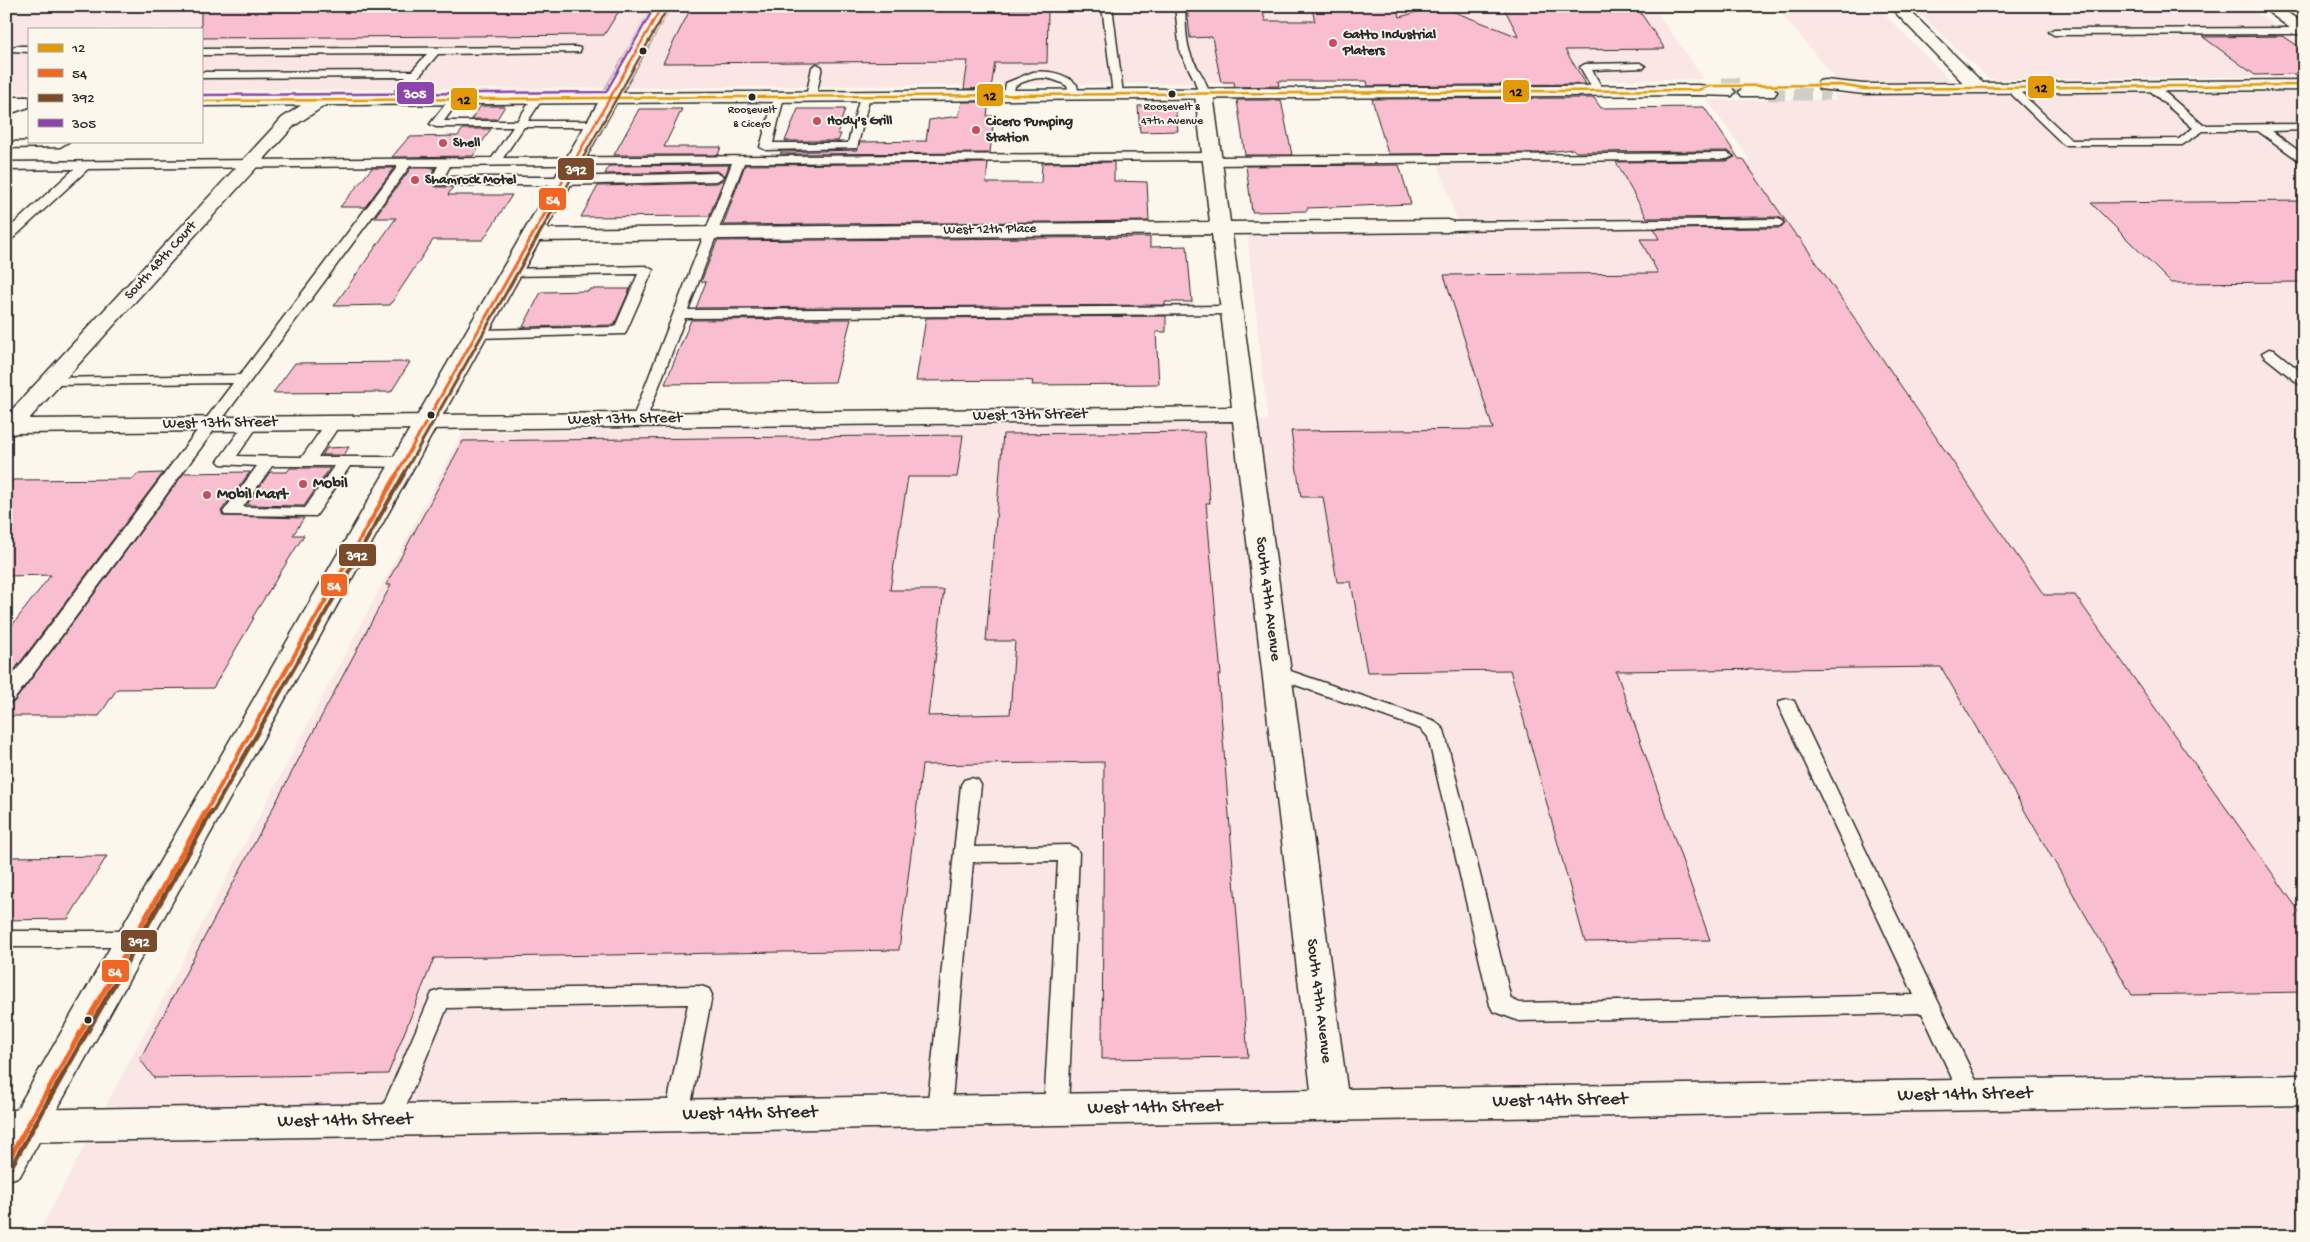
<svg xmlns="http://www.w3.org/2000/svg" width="2310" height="1242" font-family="'Gochi Hand',sans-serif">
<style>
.built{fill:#fae6e4}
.building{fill:#f9bfd0;stroke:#2b2b2b}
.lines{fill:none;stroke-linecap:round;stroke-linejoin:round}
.secondary-tunnel{stroke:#d1cec5;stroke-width:17;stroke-dasharray:17 9;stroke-linecap:butt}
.service-casing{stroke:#2b2b2b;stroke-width:3}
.minor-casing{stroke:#2b2b2b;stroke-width:3}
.secondary-casing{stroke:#2b2b2b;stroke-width:3}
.primary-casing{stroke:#2b2b2b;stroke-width:3}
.service{fill:#fbf7ec;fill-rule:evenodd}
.minor{fill:#fbf7ec;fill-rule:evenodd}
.secondary{fill:#fbf7ec;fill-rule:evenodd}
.primary{fill:#fbf7ec;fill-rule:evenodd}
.bus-1-casing{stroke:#fbf7ec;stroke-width:5}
.bus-2-far3-casing{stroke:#fbf7ec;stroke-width:5}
.bus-2-far2-casing{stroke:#fbf7ec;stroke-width:6}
.bus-2-far1-casing{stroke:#fbf7ec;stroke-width:8}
.bus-2-casing{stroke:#fbf7ec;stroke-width:9}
.bus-3-far3-casing{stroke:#fbf7ec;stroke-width:5}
.bus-3-far2-casing{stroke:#fbf7ec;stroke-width:6}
.bus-3-far1-casing{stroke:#fbf7ec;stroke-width:8}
.bus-3-casing{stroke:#fbf7ec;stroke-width:9}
.bus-4-casing{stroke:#fbf7ec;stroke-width:5}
.bus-1{stroke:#e39a04;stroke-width:2.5}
.bus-2-far3{stroke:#f26522;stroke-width:2.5}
.bus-2-far2{stroke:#f26522;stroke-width:3}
.bus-2-far1{stroke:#f26522;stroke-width:4}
.bus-2{stroke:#f26522;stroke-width:5}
.bus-3-far3{stroke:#7a4b2a;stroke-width:2.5}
.bus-3-far2{stroke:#7a4b2a;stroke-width:3}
.bus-3-far1{stroke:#7a4b2a;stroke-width:4}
.bus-3{stroke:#7a4b2a;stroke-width:5}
.bus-4{stroke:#8e44ad;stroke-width:2.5}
.poi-dot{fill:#d1495b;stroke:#fbf7ec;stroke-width:2}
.bus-dot{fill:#2b2b2b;stroke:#fbf7ec;stroke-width:2}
.labels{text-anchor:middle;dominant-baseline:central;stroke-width:4;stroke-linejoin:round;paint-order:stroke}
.far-bus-label{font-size:12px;fill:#2b2b2b;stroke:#fbf7ec}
.far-poi-label{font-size:14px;font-weight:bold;fill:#2b2b2b;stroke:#fbf7ec;text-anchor:start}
.far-street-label{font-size:14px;fill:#2b2b2b;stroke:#fbf7ec}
.street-label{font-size:16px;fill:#2b2b2b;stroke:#fbf7ec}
.poi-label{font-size:16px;font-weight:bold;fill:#2b2b2b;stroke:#fbf7ec;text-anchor:start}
.near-street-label{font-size:19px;fill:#2b2b2b;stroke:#fbf7ec}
.line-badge{stroke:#fbf7ec;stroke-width:2}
.badge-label{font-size:14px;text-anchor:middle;font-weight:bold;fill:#fff}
.pale-badge-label{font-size:14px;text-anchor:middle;font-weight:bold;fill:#111}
</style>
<rect width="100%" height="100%" fill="#fbf7ec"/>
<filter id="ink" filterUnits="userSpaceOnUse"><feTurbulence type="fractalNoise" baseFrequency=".02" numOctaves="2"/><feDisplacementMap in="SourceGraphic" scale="10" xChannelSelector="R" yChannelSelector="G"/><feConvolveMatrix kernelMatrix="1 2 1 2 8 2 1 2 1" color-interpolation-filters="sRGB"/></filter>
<g filter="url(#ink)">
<g class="built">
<polygon points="6,6 1652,6 1704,79 201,91 201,29 29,29 29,92 6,93"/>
<polygon points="1775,6 1876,6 1951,81 1822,82 1818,78 1835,78"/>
<polygon points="1911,6 2246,6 2304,45 2304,76 1989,79"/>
<polygon points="2304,92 2304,1236 37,1236 463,432 1268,421 1247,233 1462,234 1438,163 1750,160 1707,100 1837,100 1833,95"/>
</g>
<g class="building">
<polygon points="201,6 622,6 604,35 201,38"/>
<polygon points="692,6 1000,6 999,9 1048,9 1047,63 995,63 991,88 964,89 968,61 663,63"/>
<polygon points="1187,6 1262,6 1265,21 1315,21 1311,6 1396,6 1400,17 1439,6 1519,37 1503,6 1636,6 1665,49 1565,50 1586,84 1368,86 1367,81 1278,81 1279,86 1235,87 1234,82 1221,82 1212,37 1190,38"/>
<polygon points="2283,36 2304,50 2304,74 2255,75 2203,37"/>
<polygon points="1594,98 1601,108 1704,107 1739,159 1743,159 1797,237 1799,237 2044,595 2075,595 2304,918 2304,992 2132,995 1941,667 1616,671 1710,940 1585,942 1510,670 1367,672 1351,582 1337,582 1323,497 1301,497 1291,431 1493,429 1444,275 1658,273 1640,239 1659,239 1654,229 1781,228 1785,224 1783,219 1777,217 1647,218 1616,162 1727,161 1735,157 1728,151 1576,152 1573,149 1538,153 1388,154 1372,99"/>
<polygon points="1237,100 1281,100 1292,155 1245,155"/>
<polygon points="962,102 989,102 987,116 994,116 990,153 780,154 781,152 857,150 860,142 926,141 929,120 959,116"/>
<polygon points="1175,105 1178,131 1140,132 1138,106"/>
<polygon points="481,106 505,106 497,119 471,119"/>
<polygon points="639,109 682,109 664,147 721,147 718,155 614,155"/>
<polygon points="798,109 845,109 837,134 841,134 838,141 785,141"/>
<polygon points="463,129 491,129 473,156 392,157 409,137 458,136"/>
<polygon points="1114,162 1114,181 1147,182 1149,221 723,225 745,165 988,163 986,183 1041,183 1042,163"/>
<polygon points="729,165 725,176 717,171 605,174 609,166"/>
<polygon points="1399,165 1411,204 1307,208 1307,211 1252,212 1246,166"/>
<polygon points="372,168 394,168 365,207 340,207"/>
<polygon points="411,168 435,168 428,181 436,187 453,187 448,195 512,195 483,240 433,240 390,305 334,306 396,218 374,218"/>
<polygon points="724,179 709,216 581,217 598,186 717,183"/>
<polygon points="2304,201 2304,282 2171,283 2091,203"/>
<polygon points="1150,237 1150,247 1187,246 1192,302 1165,302 1165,305 696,308 706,282 701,282 717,241"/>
<polygon points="590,289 630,289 614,325 523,327 541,292 589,291"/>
<polygon points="1166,316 1166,332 1156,332 1159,384 1032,385 1033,381 1024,380 916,381 926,318"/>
<polygon points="851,319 835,382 665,384 691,320"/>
<polygon points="410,362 391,392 273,393 295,363"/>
<polygon points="1204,432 1210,503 1206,503 1221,675 1218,675 1248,1057 1102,1059 1104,762 922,765 899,950 434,958 388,1074 154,1078 140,1059 391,585 386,585 463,441 963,435 957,477 908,477 890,590 944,590 928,716 1010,714 1015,641 986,641 1003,434"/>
<polygon points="349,447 344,455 322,455 327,448"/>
<polygon points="290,468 330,468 304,506 247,505 270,472 287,472"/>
<polygon points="250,472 221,511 223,516 304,518 293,535 304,535 252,618 254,618 213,688 117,689 99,716 6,716 6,705 14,702 184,473"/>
<polygon points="163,473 6,681 6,633 51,575 6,576 6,488 13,480 133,479 137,474"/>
<polygon points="107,856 68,919 6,920 6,857"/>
</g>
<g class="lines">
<g class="secondary-tunnel">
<polyline points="1722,86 1744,86"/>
<polyline points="1768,92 1830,92"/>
</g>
<defs>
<g id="service">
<polygon points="1102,6 1112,6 1123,94 1118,97 1113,94"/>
<path d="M1175,6h10c1,17 0,36 7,52 6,12 15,22 17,36l-1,2 -4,1 -5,-3 -5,-15 -14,-27z"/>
<polygon points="2304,28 2304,34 2054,35 2049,32 2054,29"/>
<polygon points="16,46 29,46 29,52 12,51 11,49"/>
<polygon points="576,47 580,48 580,52 438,54 398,101 394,102 389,99 407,77 201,78 201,72 412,71 427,54 201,55 201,49"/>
<polygon points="1640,63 1645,66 1644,68 1592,70 1604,91 1599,94 1595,93 1580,67 1585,64"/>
<polygon points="817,64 822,67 816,97 811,100 806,97 812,67"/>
<path d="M1033,72c16,-2 34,2 44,13l2,10 -5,3 -4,-1 -3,-11c-19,-11 -33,-10 -52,0l-2,11h-8l-1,-2 2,-12z"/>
<polygon points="2151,83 2155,84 2203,125 2304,124 2304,130 2272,131 2304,155 2304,164 2258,131 2203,131 2182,145 2064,145 2005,88 2006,86 2014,86 2071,140 2179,139 2193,128 2147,88 2146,86"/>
<polygon points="865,93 870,96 857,148 766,150 760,147 775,95 779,94 784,97 773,143 848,143 860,96"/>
<polygon points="538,95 543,98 528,121 595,121 601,124 595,127 524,127 503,158 1211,153 1215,154 1216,157 1727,153 1733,156 1727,159 1212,165 1208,163 1207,160 744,163 688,310 1231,306 1238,310 1231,314 685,318 646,420 639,424 632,420 732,163 450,166 444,177 563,177 717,173 723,177 717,181 563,185 436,185 430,181 438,166 410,166 13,701 6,703 6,684 233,383 51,385 44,381 46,378 240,375 398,166 88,169 10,241 6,242 6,231 74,169 6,170 6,162 492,158 513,127 436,127 430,124 451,97 459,97 460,99 444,121 517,121 534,96"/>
<polygon points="70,141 60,147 6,148 6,142"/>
<polygon points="1777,219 1781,220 1783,223 1781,226 1447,230 1441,226 1447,222"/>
<polygon points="646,266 653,270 625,334 476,338 469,334 476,330 615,327 638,274 511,276 506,275 504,272 506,269"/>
<polygon points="2269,349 2274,350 2304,374 2304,385 2299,384 2264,356 2262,353"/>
<path d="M252,418l8,5 -23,33 65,1 26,-37 5,-2 8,5 -23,34h86l5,2 3,3 -3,3 -5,2 -54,-1 -34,50 -91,-1 -2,-3 34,-46 -36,-2 -3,-3 29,-41zM272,466h62l-29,42 -62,-1z"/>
<polygon points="1276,666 1435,721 1444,730 1511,999 1520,1003 1914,995 1778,705 1780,701 1787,699 1794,701 1983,1095 1979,1102 1971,1105 1963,1102 1922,1013 1519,1021 1493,1011 1490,1005 1428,737 1421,729 1270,676 1267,672 1270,668"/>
<polygon points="971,778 978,780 981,785 974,847 1069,845 1076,848 1079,853 1068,1109 1064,1116 1056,1119 1048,1116 1044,1109 1058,861 973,862 951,1111 947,1118 939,1121 931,1118 927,1111 961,785 964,780"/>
<polygon points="6,931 134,931 142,933 145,939 142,945 134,947 6,947"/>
<polygon points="701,986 709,989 712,995 689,1115 685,1122 677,1125 669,1122 665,1115 688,1004 447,1008 397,1127 389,1130 381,1127 377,1120 432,993 440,990"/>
</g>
<g id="minor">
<polygon points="1889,6 1905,6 1984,84 1986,88 1984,92 1972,92"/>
<polygon points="2260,6 2278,6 2304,24 2304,36 2298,34"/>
<polygon points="1204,89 1210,90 1213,94 1230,222 1447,220 1454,222 1457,226 1454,230 1447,232 1232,234 1347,1089 2304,1075 2304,1105 6,1142 6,1110 1311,1090 1233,421 16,433 6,437 6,416 282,118 315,96 327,96 330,100 327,104 294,126 29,419 1232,407 1212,234 532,241 525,239 522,235 525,231 532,229 1210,222 1195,94 1198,90"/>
<polygon points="25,97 29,98 29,107 6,115 6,104"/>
</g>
<g id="secondary">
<polygon points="1825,80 1864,84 2304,80 2304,90 1864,94 1819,89 1817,85 1819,81"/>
<polygon points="1698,85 1732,88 1735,92 1732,96 1698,95 201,106 201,96"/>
<polygon points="1748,87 1774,88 1777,92 1774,96 1742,96 1739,92 1742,88"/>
<rect x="6" y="97" width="23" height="10"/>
</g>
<polygon id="primary" points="654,6 670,6 20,1176 6,1181 6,1128"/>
</defs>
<use href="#service" class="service-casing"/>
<use href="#minor" class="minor-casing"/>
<use href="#secondary" class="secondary-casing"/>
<use href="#primary" class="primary-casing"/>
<use href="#service" class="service"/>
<use href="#minor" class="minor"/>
<use href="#secondary" class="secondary"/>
<use href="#primary" class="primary"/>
<defs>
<polyline id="bus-1" points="201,101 1698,90 1710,86 1840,85 1864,89 2304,85"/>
<polyline id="bus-2-far3" points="547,209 662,6"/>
<polyline id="bus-2-far2" points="396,475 548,208"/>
<polyline id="bus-2-far1" points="205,813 397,474"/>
<polyline id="bus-2" points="6,1164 206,811"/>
<polyline id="bus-3-far3" points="554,209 667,9"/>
<polyline id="bus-3-far2" points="403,475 554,208"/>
<polyline id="bus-3-far1" points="212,813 404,474"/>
<polyline id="bus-3" points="11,1167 212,811"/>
<polyline id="bus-4" points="201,95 606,92 655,6"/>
</defs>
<use href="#bus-1" class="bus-1-casing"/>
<use href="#bus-2-far3" class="bus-2-far3-casing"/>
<use href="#bus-2-far2" class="bus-2-far2-casing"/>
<use href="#bus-2-far1" class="bus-2-far1-casing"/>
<use href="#bus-2" class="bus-2-casing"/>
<use href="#bus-3-far3" class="bus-3-far3-casing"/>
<use href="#bus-3-far2" class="bus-3-far2-casing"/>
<use href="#bus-3-far1" class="bus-3-far1-casing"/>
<use href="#bus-3" class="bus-3-casing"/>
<use href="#bus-4" class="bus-4-casing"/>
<use href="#bus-1" class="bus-1"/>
<use href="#bus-2-far3" class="bus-2-far3"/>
<use href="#bus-2-far2" class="bus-2-far2"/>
<use href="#bus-2-far1" class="bus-2-far1"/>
<use href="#bus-2" class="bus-2"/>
<use href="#bus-3-far3" class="bus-3-far3"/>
<use href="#bus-3-far2" class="bus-3-far2"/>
<use href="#bus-3-far1" class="bus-3-far1"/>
<use href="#bus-3" class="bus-3"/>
<use href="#bus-4" class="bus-4"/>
</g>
</g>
<g class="poi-dot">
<circle cx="1333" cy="43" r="5"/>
<circle cx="817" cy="121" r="5"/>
<circle cx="976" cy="130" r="5"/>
<circle cx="443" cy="143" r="5"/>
<circle cx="415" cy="180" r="5"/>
<circle cx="303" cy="484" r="5"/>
<circle cx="207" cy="495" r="5"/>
</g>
<g class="bus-dot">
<circle cx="643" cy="51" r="4.5"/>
<circle cx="1172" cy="94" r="4.5"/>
<circle cx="752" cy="97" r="4.5"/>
<circle cx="431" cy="415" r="4.5"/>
<circle cx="88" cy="1020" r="4.5"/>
</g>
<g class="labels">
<g class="far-bus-label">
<text x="1172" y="108">Roosevelt &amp;<tspan x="1172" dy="14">47th Avenue</tspan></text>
<text x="752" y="111">Roosevelt<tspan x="752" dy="14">&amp; Cicero</tspan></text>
</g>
<g class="far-poi-label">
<text x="1343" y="35">Gatto Industrial<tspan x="1343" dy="16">Platers</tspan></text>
<text x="827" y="121">Hody's Grill</text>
<text x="986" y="122">Cicero Pumping<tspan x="986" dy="16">Station</tspan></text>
<text x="453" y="143">Shell</text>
<text x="425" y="180">Shamrock Motel</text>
</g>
<g class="far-street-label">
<text transform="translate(990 230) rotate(-1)">West 12th Place</text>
<text transform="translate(161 261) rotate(-48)">South 48th Court</text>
</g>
<g class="street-label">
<text transform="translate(1030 416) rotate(-1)">West 13th Street</text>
<text transform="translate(625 420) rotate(-1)">West 13th Street</text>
<text transform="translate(220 424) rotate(-1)">West 13th Street</text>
<text transform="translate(1267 599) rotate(83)">South 47th Avenue</text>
<text transform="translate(1318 1001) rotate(83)">South 47th Avenue</text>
</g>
<g class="poi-label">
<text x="313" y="484">Mobil</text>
<text x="217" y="495">Mobil Mart</text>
</g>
<g class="near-street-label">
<text transform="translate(1965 1095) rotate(-1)">West 14th Street</text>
<text transform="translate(1560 1101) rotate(-1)">West 14th Street</text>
<text transform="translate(1155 1108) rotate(-1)">West 14th Street</text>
<text transform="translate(750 1114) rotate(-1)">West 14th Street</text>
<text transform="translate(345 1121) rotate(-1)">West 14th Street</text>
</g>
</g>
<g class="line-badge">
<rect x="2027" y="75" width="28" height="24" rx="5" fill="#e39a04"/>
<rect x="1502" y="79" width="28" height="24" rx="5" fill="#e39a04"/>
<rect x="396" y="81" width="39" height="24" rx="5" fill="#8e44ad"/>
<rect x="976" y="83" width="28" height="24" rx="5" fill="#e39a04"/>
<rect x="450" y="87" width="28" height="24" rx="5" fill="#e39a04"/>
<rect x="557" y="157" width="38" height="24" rx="5" fill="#7a4b2a"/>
<rect x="538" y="187" width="29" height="24" rx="5" fill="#f26522"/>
<rect x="338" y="543" width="39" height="24" rx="5" fill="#7a4b2a"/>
<rect x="320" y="573" width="28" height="24" rx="5" fill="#f26522"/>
<rect x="120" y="929" width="38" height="24" rx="5" fill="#7a4b2a"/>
<rect x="101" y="959" width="29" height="24" rx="5" fill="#f26522"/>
</g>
<g class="badge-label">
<text x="415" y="98">305</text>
<text x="576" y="174">392</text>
<text x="553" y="204">54</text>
<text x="357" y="560">392</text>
<text x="334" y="590">54</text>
<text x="139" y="946">392</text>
<text x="115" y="976">54</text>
</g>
<g class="pale-badge-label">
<text x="2041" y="92">12</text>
<text x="1516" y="96">12</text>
<text x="990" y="100">12</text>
<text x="464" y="104">12</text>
</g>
<rect width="2310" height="1242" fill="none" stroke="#fbf7ec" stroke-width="25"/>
<rect x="12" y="12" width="2285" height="1217" fill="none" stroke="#2b2b2b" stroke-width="2" filter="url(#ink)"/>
<rect x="28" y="28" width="175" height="115" fill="#fbf7ec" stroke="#a8a59f"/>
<rect x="38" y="44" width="25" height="8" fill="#e39a04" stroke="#a8a59f"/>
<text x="72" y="52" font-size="15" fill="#2b2b2b">12</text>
<rect x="38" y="69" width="25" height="8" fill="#f26522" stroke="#a8a59f"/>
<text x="72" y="78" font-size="15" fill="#2b2b2b">54</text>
<rect x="38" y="94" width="25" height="8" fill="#7a4b2a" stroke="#a8a59f"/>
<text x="72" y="102" font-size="15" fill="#2b2b2b">392</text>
<rect x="38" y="119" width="25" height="8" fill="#8e44ad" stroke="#a8a59f"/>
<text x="72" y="128" font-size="15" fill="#2b2b2b">305</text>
</svg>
